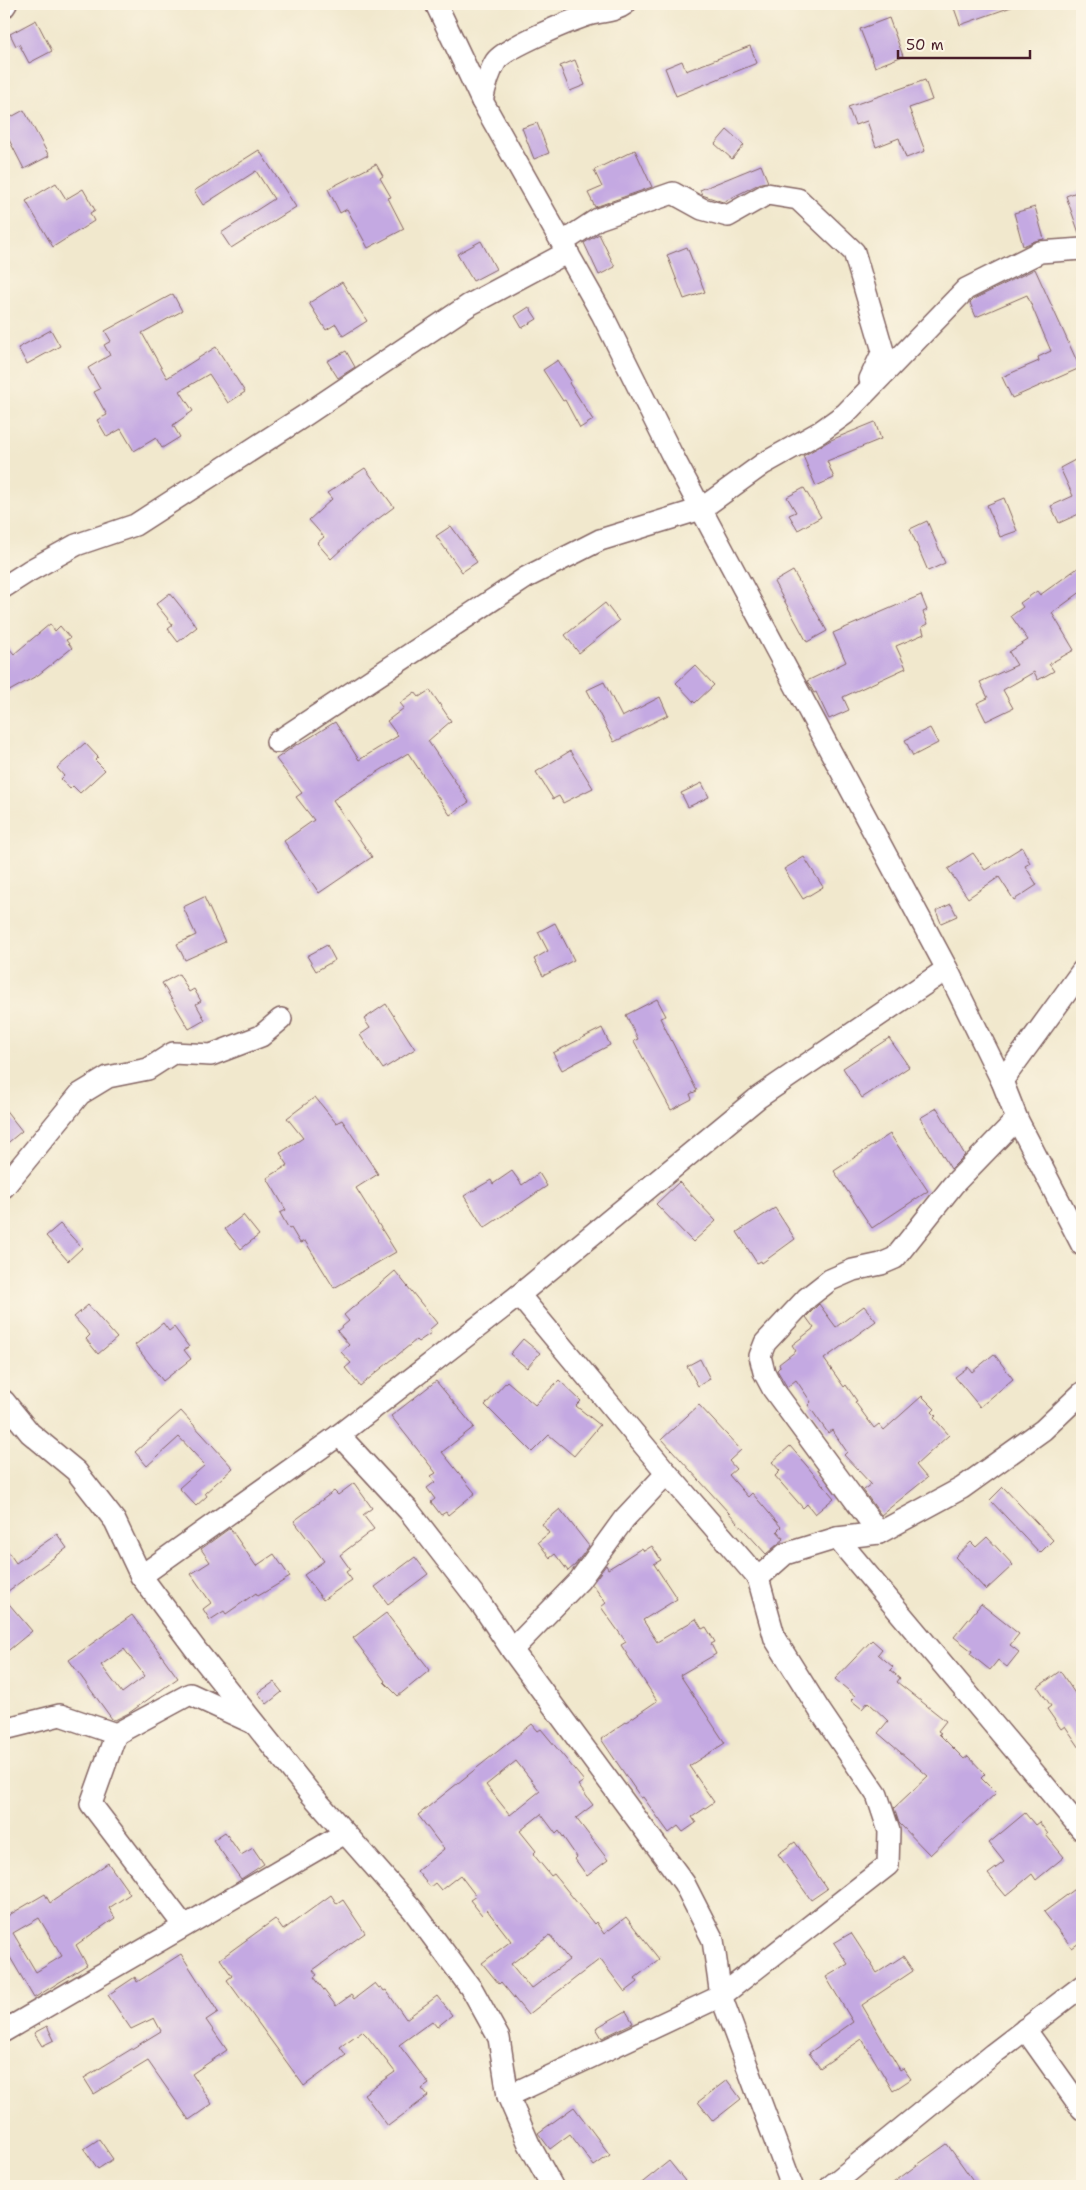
<svg xmlns="http://www.w3.org/2000/svg" width="1086" height="2190" font-family="'Shantell Sans',sans-serif">
<style>
.building{fill:#c4a9e2;fill-rule:evenodd}
.lines{fill:none;stroke-linecap:round;stroke-linejoin:round}
.street-casing{stroke:#846564;stroke-width:24}
.street{stroke:#fff;stroke-width:21}
</style>
<rect width="100%" height="100%" fill="#fcf5e5"/>
<filter id="ink" filterUnits="userSpaceOnUse"><feTurbulence type="fractalNoise" baseFrequency=".02" numOctaves="2"/><feDisplacementMap in="SourceGraphic" scale="10" xChannelSelector="R" yChannelSelector="G"/><feConvolveMatrix kernelMatrix="1 2 1 2 8 2 1 2 1" color-interpolation-filters="sRGB"/></filter>
<filter id="wash" filterUnits="userSpaceOnUse"><feTurbulence type="fractalNoise" baseFrequency=".0096" numOctaves="4" result="noise"/><feDisplacementMap in="SourceGraphic" scale="20" xChannelSelector="R" yChannelSelector="G"/><feGaussianBlur stdDeviation="1.12" result="paint"/><feColorMatrix in="noise" values="0 0 0 0 0 0 0 0 0 0 0 0 0 0 0 0 0 1.4 0 .05"/><feComposite in="paint" operator="in"/></filter>
<g filter="url(#wash)">
<rect width="100%" height="100%" fill="#f1e8cd"/>
<g id="blocks">
<g class="building">
<polygon points="969,4 1014,4 1014,6 960,25 954,8"/>
<polygon points="889,18 903,56 875,67 860,29"/>
<polygon points="36,20 52,51 29,63 19,44 16,46 10,34"/>
<polygon points="750,46 757,63 676,96 665,68 682,61 686,71"/>
<polygon points="575,60 585,85 570,91 560,66"/>
<polygon points="925,80 932,100 909,108 925,151 906,158 899,138 876,147 867,121 855,125 848,107"/>
<polygon points="24,110 49,156 24,169 4,130 4,121"/>
<polygon points="537,123 549,153 534,159 522,128"/>
<polygon points="727,130 744,145 732,159 715,144"/>
<polygon points="259,150 296,207 231,248 221,233 274,199 256,171 203,205 194,191"/>
<polygon points="635,150 652,187 595,207 588,193 602,187 594,170"/>
<polygon points="376,164 383,176 380,178 391,197 388,198 404,229 368,248 347,209 340,213 328,189"/>
<polygon points="761,165 768,182 761,183 723,202 702,195 700,190"/>
<polygon points="56,183 66,199 83,189 95,210 90,213 94,221 53,247 26,201"/>
<polygon points="1082,190 1082,236 1080,236 1066,196"/>
<polygon points="1035,207 1044,239 1035,241 1023,246 1014,213"/>
<polygon points="599,234 615,267 599,275 584,243"/>
<polygon points="481,241 496,269 473,281 457,254"/>
<polygon points="687,247 705,292 684,299 667,255"/>
<polygon points="1035,269 1080,368 1012,398 1002,377 1039,361 1038,357 1051,351 1027,295 976,317 970,303 974,299"/>
<polygon points="342,282 367,321 343,336 336,324 326,330 309,303"/>
<polygon points="173,294 182,311 142,333 167,378 216,347 245,392 228,403 209,374 180,391 193,411 173,425 180,437 162,448 156,438 134,451 121,429 107,437 97,420 107,415 94,392 100,389 88,368 110,355 104,345 111,341 105,331"/>
<polygon points="529,307 537,319 522,328 515,316"/>
<polygon points="51,330 60,346 27,364 18,348"/>
<polygon points="346,351 355,367 338,378 327,361"/>
<polygon points="558,360 571,381 569,383 593,420 580,428 565,400 563,401 543,370"/>
<polygon points="875,422 881,439 827,461 834,478 816,486 803,456 831,440"/>
<polygon points="1075,460 1082,474 1082,515 1081,513 1059,523 1051,506 1073,496 1060,468"/>
<polygon points="365,468 394,507 358,534 331,559 317,543 324,537 309,520 332,499 327,493"/>
<polygon points="804,488 821,517 798,530 789,515 796,512 787,497"/>
<polygon points="1004,498 1017,531 1000,537 987,505"/>
<polygon points="927,521 945,563 928,571 910,529"/>
<polygon points="451,526 477,562 462,572 436,536"/>
<polygon points="1082,565 1082,591 1052,613 1074,650 1049,664 1054,671 1038,680 1034,672 1003,690 1013,708 986,721 977,703 988,698 980,682 1017,665 1009,652 1028,640 1011,616 1023,607 1020,603 1037,591 1040,595"/>
<polygon points="793,571 827,631 807,642 774,582"/>
<polygon points="170,593 197,627 178,642 168,629 173,625 156,604"/>
<polygon points="921,595 927,610 923,612 928,624 922,627 924,634 896,646 906,668 843,697 849,710 829,719 816,692 814,693 807,681 846,662 833,633"/>
<polygon points="605,603 619,621 579,653 565,635"/>
<polygon points="50,624 55,631 60,626 70,638 66,640 72,648 38,675 4,694 4,642 14,654"/>
<polygon points="695,665 714,685 695,703 676,683"/>
<polygon points="604,682 622,717 660,697 668,715 614,742 587,690"/>
<polygon points="430,690 451,721 428,741 469,802 450,815 408,753 333,800 372,857 319,893 284,841 314,820 296,797 302,793 276,759 297,744 298,745 335,722 359,760 398,736 387,721 404,708 400,703 415,692 419,697"/>
<polygon points="930,728 938,743 913,756 905,740"/>
<polygon points="85,743 98,757 95,760 105,770 80,793 73,786 70,789 61,779 64,776 57,768"/>
<polygon points="570,751 593,788 563,803 559,796 553,799 536,772"/>
<polygon points="702,783 709,797 688,807 681,793"/>
<polygon points="1022,847 1030,863 1025,866 1037,885 1014,900 999,877 968,898 948,869 973,853 985,870"/>
<polygon points="804,857 823,887 803,899 784,869"/>
<polygon points="204,897 225,942 185,960 177,944 196,935 183,907"/>
<polygon points="951,904 957,916 941,923 936,911"/>
<polygon points="555,923 574,960 543,976 534,959 548,951 538,932"/>
<polygon points="327,945 335,960 316,971 307,956"/>
<polygon points="179,974 189,992 194,989 201,1001 196,1004 205,1020 189,1029 162,983"/>
<polygon points="657,999 666,1016 660,1018 697,1091 690,1094 692,1099 671,1110 634,1041 638,1039 626,1015"/>
<polygon points="386,1004 415,1049 383,1069 360,1035 370,1028 364,1019"/>
<polygon points="602,1028 610,1045 562,1070 553,1053"/>
<polygon points="889,1038 909,1067 862,1098 843,1068"/>
<polygon points="315,1097 336,1123 342,1120 378,1174 356,1188 396,1252 334,1288 305,1241 300,1243 291,1228 289,1229 280,1213 286,1210 267,1178 288,1165 280,1153 303,1138 287,1118"/>
<polygon points="4,1108 22,1131 4,1146"/>
<polygon points="937,1108 965,1155 951,1169 920,1118"/>
<polygon points="890,1134 928,1191 872,1228 834,1171"/>
<polygon points="512,1171 522,1185 539,1173 547,1186 484,1228 464,1196 491,1180 493,1184"/>
<polygon points="679,1182 716,1221 693,1242 656,1204"/>
<polygon points="775,1208 795,1239 762,1263 761,1261 757,1263 737,1232"/>
<polygon points="243,1215 259,1235 241,1249 225,1229"/>
<polygon points="60,1224 82,1248 68,1261 46,1236"/>
<polygon points="395,1271 437,1323 429,1330 431,1333 418,1342 416,1340 360,1386 345,1368 351,1363 341,1352 349,1345 337,1331 349,1321 344,1315"/>
<polygon points="819,1304 836,1327 864,1306 876,1321 824,1359 844,1387 846,1385 857,1401 855,1402 874,1428 879,1424 884,1430 922,1396 935,1409 932,1412 936,1416 934,1418 949,1435 916,1465 927,1478 881,1515 863,1490 871,1484 844,1455 847,1452 832,1430 828,1433 808,1405 811,1402 796,1380 787,1387 777,1370 780,1367 779,1364 796,1351 792,1345 814,1328 806,1317"/>
<polygon points="88,1305 117,1338 98,1354 86,1339 90,1335 74,1317"/>
<polygon points="163,1323 169,1331 174,1327 189,1347 184,1350 191,1359 163,1381 135,1345"/>
<polygon points="523,1339 540,1353 527,1368 510,1354"/>
<polygon points="994,1354 1013,1379 980,1407 955,1377 968,1367 972,1372"/>
<polygon points="700,1359 710,1379 698,1386 687,1366"/>
<polygon points="559,1380 581,1401 576,1406 600,1425 574,1456 549,1435 532,1452 485,1405 507,1381 535,1405"/>
<polygon points="436,1381 474,1427 442,1452 475,1493 448,1515 446,1512 441,1515 431,1502 435,1499 427,1488 435,1482 431,1476 436,1473 391,1416"/>
<polygon points="699,1405 741,1450 729,1461 736,1469 729,1475 748,1497 752,1493 781,1527 777,1531 784,1539 766,1554 662,1439"/>
<polygon points="181,1411 233,1468 205,1493 207,1496 196,1506 179,1488 205,1465 179,1437 147,1466 135,1452"/>
<polygon points="790,1446 834,1498 815,1514 807,1504 803,1508 775,1476 780,1471 772,1462"/>
<polygon points="354,1483 372,1508 363,1515 374,1529 340,1555 350,1569 346,1572 352,1580 323,1600 304,1575 324,1561 294,1521 334,1491 338,1495"/>
<polygon points="1003,1487 1053,1540 1040,1553 990,1500"/>
<polygon points="560,1509 589,1546 575,1565 568,1571 555,1554 550,1558 538,1542 549,1533 542,1524"/>
<polygon points="230,1528 256,1566 274,1554 290,1577 265,1592 258,1596 256,1593 226,1614 224,1611 210,1620 203,1609 211,1603 191,1574 210,1562 201,1549"/>
<polygon points="57,1534 67,1548 4,1594 4,1546 16,1563"/>
<polygon points="987,1537 1013,1565 986,1590 955,1557 971,1542 976,1547"/>
<polygon points="652,1546 661,1560 654,1564 677,1599 643,1620 657,1642 696,1619 702,1629 706,1627 715,1642 711,1644 716,1654 680,1675 725,1743 689,1766 714,1802 692,1817 696,1823 683,1832 678,1826 669,1833 643,1797 641,1798 601,1739 657,1701 621,1645 626,1642 601,1607 606,1603 592,1584 606,1565 608,1569 642,1548 644,1551"/>
<polygon points="415,1557 428,1574 388,1604 375,1587"/>
<polygon points="4,1598 32,1631 4,1654"/>
<polygon points="981,1604 1019,1634 1010,1645 1019,1652 1007,1667 998,1660 990,1670 970,1654 972,1651 954,1637"/>
<polygon points="386,1613 430,1670 398,1696 384,1682 385,1681 353,1638"/>
<path d="M132,1615l46,63 -49,35 -14,7 -3,-1 -43,-59zM124,1649l21,27 -23,17 -21,-28z"/>
<polygon points="872,1640 882,1649 878,1654 893,1667 890,1670 900,1678 897,1682 946,1721 938,1731 941,1733 939,1734 964,1759 968,1756 985,1774 981,1778 996,1793 930,1855 899,1823 894,1808 928,1776 878,1733 888,1721 868,1702 862,1709 851,1700 855,1696 835,1679"/>
<polygon points="1060,1671 1082,1704 1082,1751 1065,1726 1061,1729 1047,1709 1051,1706 1038,1687"/>
<polygon points="274,1682 282,1692 267,1704 258,1693"/>
<path d="M532,1724l6,7 3,-2 43,52 -6,4 15,20 -17,13 32,42 -21,16 -12,-17 2,-2 -18,-26 -3,3 -15,-20 -21,17 16,20 -3,3 18,22 3,-2 40,50 2,-2 8,12 22,-17 33,42 -24,19 3,4 -13,10 -25,-33 -72,56 -27,-33 -2,2 -17,-21 29,-22 -24,-31 -5,5 -12,-15 6,-4 -16,-21 -19,15 -6,-7 -5,4 -13,-16 27,-22 -26,-34zM516,1761l24,30 -30,24 -24,-30zM550,1935l19,25 -38,29 -20,-25z"/>
<polygon points="1025,1813 1035,1825 1039,1822 1048,1834 1046,1835 1064,1857 1036,1880 1032,1874 1006,1896 988,1874 1004,1862 989,1843"/>
<polygon points="225,1832 241,1855 253,1848 264,1864 241,1879 213,1840"/>
<polygon points="795,1842 827,1889 811,1900 778,1854"/>
<path d="M108,1863l22,31 -21,14 6,10 -39,27 11,20 -53,33 -30,-51v-29l41,-24 5,9zM39,1918l23,38 -26,16 -23,-39z"/>
<polygon points="1082,1884 1082,1941 1072,1948 1044,1912"/>
<polygon points="331,1895 337,1904 343,1900 365,1933 313,1970 317,1975 314,1977 336,2006 351,1995 354,1999 375,1983 379,1988 381,1987 384,1991 386,1990 406,2019 437,1996 452,2015 437,2027 432,2021 399,2045 429,2084 422,2089 428,2096 388,2126 364,2094 395,2072 367,2036 362,2031 340,2047 346,2055 304,2086 227,1980 232,1976 220,1959 275,1919 283,1930"/>
<polygon points="851,1933 877,1973 903,1956 913,1971 862,2005 900,2070 903,2068 911,2079 893,2091 862,2039 820,2068 809,2053 853,2022 826,1977 848,1964 834,1943"/>
<polygon points="181,1954 218,2012 206,2020 227,2050 192,2074 212,2104 189,2120 148,2061 94,2094 84,2078 161,2031 154,2018 131,2029 108,1995 135,1977 137,1982"/>
<polygon points="626,2011 633,2023 602,2038 596,2028"/>
<polygon points="47,2026 54,2040 42,2046 34,2033"/>
<polygon points="727,2080 741,2099 713,2121 698,2102"/>
<polygon points="574,2107 610,2155 594,2166 570,2134 550,2149 538,2133"/>
<polygon points="99,2139 113,2159 98,2169 84,2149"/>
<polygon points="947,2144 977,2186 889,2186 917,2165"/>
<polygon points="669,2161 685,2181 678,2186 638,2186"/>
</g>
</g>
</g>
<g filter="url(#ink)">
<use href="#blocks" fill-opacity="0" stroke="#846564" stroke-width="1"/>
<g class="lines">
<defs>
<g id="street">
<polyline points="436,4 482,101 602,314 671,453 947,969 1002,1081 1017,1119 1082,1245"/>
<polyline points="4,7 6,4"/>
<path d="M482,101c3,-14 7,-29 14,-40 10,-14 78,-42 96,-47 11,-3 24,-3 33,-10"/>
<polyline points="563,242 598,219 673,193 702,209 728,216 767,194 798,199 854,252 883,351 870,379"/>
<polyline points="4,587 29,571 76,545 135,525 304,416 469,305 568,252"/>
<polyline points="277,742 527,577 600,540 701,509 763,464 820,432 845,414 966,289 1040,252 1082,249"/>
<polyline points="1002,1081 1082,971"/>
<polyline points="4,1187 80,1094 108,1077 148,1069 173,1053 211,1055 261,1036 281,1019"/>
<polyline points="4,1401 30,1433 76,1471 115,1521 141,1576 196,1650 310,1793 413,1910 473,1991 499,2038 508,2096 529,2144 552,2186"/>
<polyline points="339,1435 409,1511 481,1604 512,1650 684,1883 713,1940 721,1996 792,2186"/>
<polyline points="879,1533 773,1389 764,1372 760,1356 765,1343 807,1298 830,1280 853,1270 881,1264 895,1258 953,1185 1017,1119"/>
<polyline points="837,1538 1082,1830"/>
<polyline points="141,1576 339,1435 519,1295 759,1097 947,969"/>
<polyline points="758,1578 785,1554 837,1538 879,1533 962,1488 1043,1430 1082,1393"/>
<polyline points="512,1650 579,1581 624,1519 667,1473"/>
<polyline points="4,1729 60,1715 116,1734 190,1694 253,1723"/>
<polyline points="116,1734 91,1804 184,1926"/>
<polyline points="1025,2029 1082,2109"/>
<polyline points="4,2031 345,1833"/>
<polyline points="508,2096 721,1996 888,1865 889,1831 877,1795 820,1711 775,1639 758,1578 667,1473 519,1295"/>
<polyline points="831,2186 993,2054 1082,1986"/>
</g>
</defs>
<use href="#street" class="street-casing"/>
<use href="#street" class="street"/>
</g>
</g>
<rect width="1086" height="2190" fill="none" stroke="#fcf5e5" stroke-width="20"/>
<path d="M898 50v8h132v-8" fill="none" stroke="#4a1f2b" stroke-width="2.5"/>
<text x="906" y="50" font-size="15" fill="#4a1f2b" stroke="#fcf5e5" stroke-width="4" paint-order="stroke">50 m</text>
</svg>
